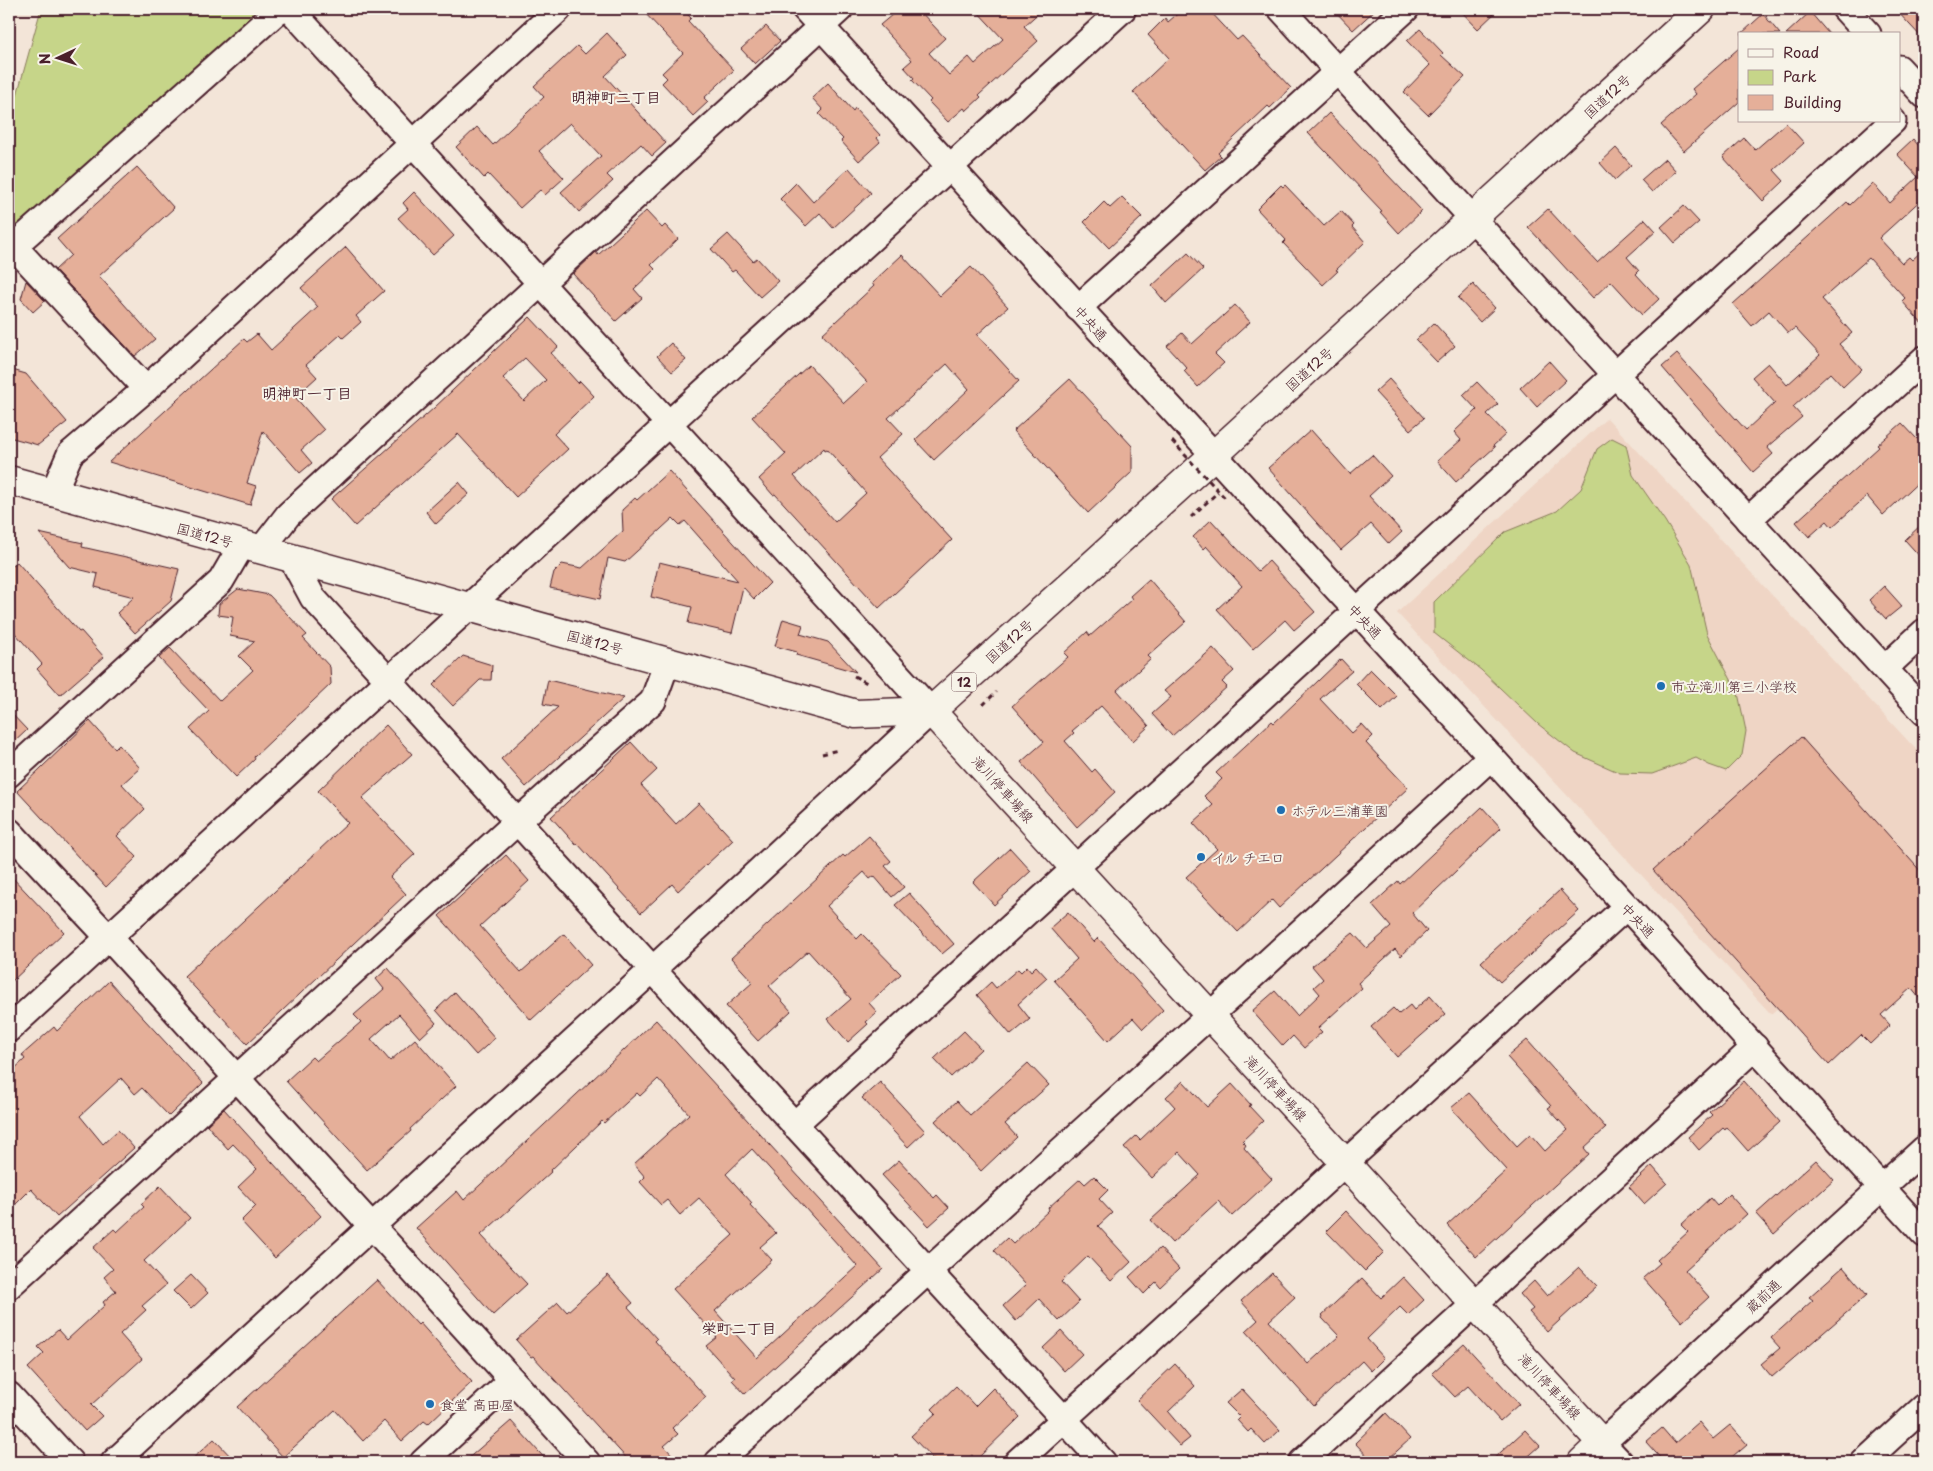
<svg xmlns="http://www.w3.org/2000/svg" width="1933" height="1471" font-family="'Playpen Sans','Klee One',sans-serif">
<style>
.built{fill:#efd5c5}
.green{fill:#c6d589;stroke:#887a5a}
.building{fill:#e5af99;stroke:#4a1f2b;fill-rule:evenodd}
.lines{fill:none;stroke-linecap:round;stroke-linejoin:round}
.minor-casing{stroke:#4a1f2b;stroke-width:29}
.major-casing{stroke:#4a1f2b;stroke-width:31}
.highway-casing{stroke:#4a1f2b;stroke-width:31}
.path{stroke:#4a1f2b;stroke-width:3;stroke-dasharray:5 4;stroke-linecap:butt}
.minor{stroke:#f7f3e8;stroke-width:25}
.major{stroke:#f7f3e8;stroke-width:28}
.highway{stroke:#f7f3e8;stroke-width:28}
.path-bridge{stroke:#4a1f2b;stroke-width:3;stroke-dasharray:5 4;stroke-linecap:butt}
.poi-dot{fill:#1f6fb2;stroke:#f7f3e8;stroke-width:2}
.labels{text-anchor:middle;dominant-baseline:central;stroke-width:4;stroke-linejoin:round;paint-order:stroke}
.shield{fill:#f7f3e8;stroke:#7e5f64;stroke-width:1}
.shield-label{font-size:12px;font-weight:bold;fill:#4a1f2b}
.street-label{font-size:14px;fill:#4a1f2b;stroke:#f7f3e8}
.poi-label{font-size:14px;fill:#4a1f2b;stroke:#f7f3e8;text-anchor:start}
.neighbourhood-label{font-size:15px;font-weight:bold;fill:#4a1f2b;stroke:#f7f3e8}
</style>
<rect width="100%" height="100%" fill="#f3e5d8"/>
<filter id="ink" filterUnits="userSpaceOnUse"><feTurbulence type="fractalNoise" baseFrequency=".02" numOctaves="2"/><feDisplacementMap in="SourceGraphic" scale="10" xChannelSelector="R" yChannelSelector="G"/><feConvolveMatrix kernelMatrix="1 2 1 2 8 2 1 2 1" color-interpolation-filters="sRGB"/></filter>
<g filter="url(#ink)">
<polygon class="built" points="1607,418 1924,758 1924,879 1771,1014 1397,613"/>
<g class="green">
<polygon points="41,9 249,9 258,19 19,235 9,225 9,124"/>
<polygon points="1612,438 1626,445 1633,475 1665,521 1691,564 1707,634 1738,693 1746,731 1742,755 1726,771 1709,765 1696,758 1652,774 1620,773 1575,753 1538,724 1481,670 1434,633 1434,602 1505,532 1557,511 1581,489 1597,449"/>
</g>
<g class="building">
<polygon points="641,9 682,9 691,18 688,21 734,70 704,98 708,102 693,116 662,83 667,78 662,73 683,53"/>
<polygon points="899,9 918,9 945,38 929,53 949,75 969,57 975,64 1003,39 975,9 1043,9 1024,26 1038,41 979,95 981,97 966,111 964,108 948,122 929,102 931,100 912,80 914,78 904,67 912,60 880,25"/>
<polygon points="1183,9 1208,9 1237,40 1242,36 1291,88 1270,108 1268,106 1218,153 1221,156 1205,170 1133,92 1169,58 1148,35 1165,18 1168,22"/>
<polygon points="1333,9 1376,9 1353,30"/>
<polygon points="1459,9 1499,9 1478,29"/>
<polygon points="1895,9 1924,9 1924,40"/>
<polygon points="1810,12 1829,34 1786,34"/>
<polygon points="1763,14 1780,34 1741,34"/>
<polygon points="766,26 780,41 755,64 741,49"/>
<polygon points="1420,29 1443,53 1441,55 1465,77 1428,115 1404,92 1430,65 1407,41"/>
<polygon points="607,33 627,55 605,76 666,143 652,156 641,144 607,175 613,181 579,212 561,192 601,156 570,123 539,151 564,178 545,195 540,190 520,208 488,174 484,178 456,147 477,127 493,145 544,97 534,86 577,46 585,54"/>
<polygon points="1739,48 1739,102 1684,151 1661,125 1696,94 1692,89"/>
<polygon points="828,83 853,111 855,108 880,135 877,138 880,142 859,161 841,141 843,139 819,114 823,110 812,98"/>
<polygon points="1329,113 1422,211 1399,233 1380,212 1382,211 1308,133"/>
<polygon points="1786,123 1804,143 1774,170 1784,181 1763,201 1723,157 1744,138 1755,150"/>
<polygon points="1913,139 1924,152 1924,197 1879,238 1902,263 1909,257 1912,260 1924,249 1924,326 1902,301 1905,298 1869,258 1822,299 1852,333 1839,344 1862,369 1843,387 1830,373 1793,407 1802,417 1767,447 1773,454 1753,472 1662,367 1677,354 1746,430 1775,403 1752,377 1768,363 1787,385 1820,355 1795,328 1788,333 1769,311 1752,326 1733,304 1847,202 1850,205 1873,183 1890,203 1918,177 1897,154"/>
<polygon points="1616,148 1631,165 1615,180 1600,163"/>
<polygon points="1665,159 1676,171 1652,192 1641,180"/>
<polygon points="137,167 174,208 99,276 155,339 135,356 55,270 71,255 57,239"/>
<polygon points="849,168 871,193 833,228 820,213 806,226 780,199 796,183 813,202"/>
<polygon points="1281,185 1283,187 1285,185 1324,226 1341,211 1354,225 1352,227 1365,242 1336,270 1338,271 1323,285 1283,243 1286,240 1257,209"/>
<polygon points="414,192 454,236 433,255 398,218 408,209 403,203"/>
<polygon points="1122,197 1142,217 1109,248 1084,222 1104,202 1110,208"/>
<polygon points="1684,206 1699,222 1675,243 1661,227"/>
<polygon points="1548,209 1597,262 1645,219 1656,231 1627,257 1639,271 1636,274 1659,299 1642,315 1611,281 1593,298 1528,227"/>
<polygon points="646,211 662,228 665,225 678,239 651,265 655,269 634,289 642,298 616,321 573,274 596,252 598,255"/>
<polygon points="728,234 753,261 757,258 778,281 760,297 735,270 732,272 711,249"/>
<polygon points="346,247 384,291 356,316 361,322 343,338 340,335 306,365 317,377 295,397 324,430 301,450 312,463 300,473 263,431 247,483 256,486 250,505 109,462 244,339 247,342 257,334 271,350 318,307 301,288"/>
<polygon points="1188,253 1203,269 1166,303 1152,286"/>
<path d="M902,255l38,41 31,-29 37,40 -31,28 42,46 -85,79 -19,-20 54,-51 -22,-25 -59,54 15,16 -26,24 75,82 -73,68 -104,-114 -2,1 -14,-16 27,-25 -34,-37 57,-52 35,38 23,-21 -45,-48 52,-48 -2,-3zM824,448l1,2 2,-1 39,44 -31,29 -41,-46z"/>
<polygon points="26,281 45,301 33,312 21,299"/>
<polygon points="1473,284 1495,308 1480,322 1458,298"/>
<polygon points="1235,305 1250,322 1215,354 1224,363 1198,387 1184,371 1187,368 1167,346 1182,333 1192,344"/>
<path d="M530,317l28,30 -7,6 27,30 2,-2 14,15 -40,38 14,15 -52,48 -58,-63 -103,92 -24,-27 103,-91zM525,358l21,22 -22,21 -21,-23z"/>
<polygon points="1434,323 1455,346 1437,362 1416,340"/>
<polygon points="671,343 686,360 672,372 657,356"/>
<polygon points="1549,361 1566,380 1537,407 1520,388"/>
<polygon points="9,369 26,374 67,422 38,445 9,437"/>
<polygon points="1070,379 1132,446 1132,472 1088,513 1013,431"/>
<polygon points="1389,379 1424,418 1410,430 1375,392"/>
<polygon points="1477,382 1498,404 1487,414 1506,434 1493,446 1495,447 1456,482 1437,461 1461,440 1454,432 1477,410 1463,395"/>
<polygon points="1902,423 1917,439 1924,433 1924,477 1883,515 1867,496 1832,527 1827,521 1809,537 1796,522 1879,447 1877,445"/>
<polygon points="1311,430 1350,474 1372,455 1391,476 1369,496 1402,532 1389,544 1371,524 1341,550 1268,468"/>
<polygon points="669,471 770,583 754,599 743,587 732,633 688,623 692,607 651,597 659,562 738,581 685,521 680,525 673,518 625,562 608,558 600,599 550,588 554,572 562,564 582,568 623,531 622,510 635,498 637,500"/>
<polygon points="459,482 469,494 436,524 426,512"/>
<polygon points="1211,520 1258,571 1269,561 1315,612 1294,630 1285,620 1253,649 1217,609 1242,586 1206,546 1203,549 1193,537"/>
<polygon points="1924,522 1924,561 1905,540"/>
<polygon points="39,533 83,543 82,547 179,569 171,601 135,633 117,613 134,597 95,587 98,574 69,567"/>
<polygon points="17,562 79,632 81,631 104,657 60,695 37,669 42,664 9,626 9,569"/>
<polygon points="1149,579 1186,622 1148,656 1151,659 1117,690 1149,726 1133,741 1101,706 1072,731 1074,733 1065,741 1092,772 1095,769 1115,792 1077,827 1021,762 1044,742 1012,706 1068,657 1064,653 1087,632 1090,636 1132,599 1130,596"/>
<polygon points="1884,586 1902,606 1886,619 1869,600"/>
<polygon points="238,589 269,595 307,635 303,638 330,667 331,684 254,757 255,759 236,777 190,729 209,711 159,658 170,648 220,701 253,670 239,656 255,641 230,636 233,617 218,615 219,604"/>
<polygon points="783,619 803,625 800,634 828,642 856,672 796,655 797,652 775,646"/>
<polygon points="1213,648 1234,671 1222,682 1227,687 1172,736 1152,714 1171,697 1164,691"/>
<polygon points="463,656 492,665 491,680 480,680 453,706 433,685"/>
<polygon points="1341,659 1352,671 1320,699 1352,733 1362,724 1373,736 1366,743 1408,788 1279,908 1272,900 1238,932 1186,877 1217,849 1193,823 1213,805 1204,796 1222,779 1216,773 1272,721 1274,723"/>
<polygon points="1370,669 1397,696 1382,710 1356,684"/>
<polygon points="548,680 624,698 526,787 501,759 558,707 543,704"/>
<polygon points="9,711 27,730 9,747"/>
<polygon points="90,721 115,749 119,745 140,768 122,784 145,809 117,836 137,857 106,887 17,791"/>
<polygon points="386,725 412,754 362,798 415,854 390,877 406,894 247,1044 184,976 348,823 318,791"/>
<polygon points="1801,737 1924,875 1924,1004 1911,988 1881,1015 1890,1025 1870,1044 1861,1035 1829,1065 1653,870"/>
<polygon points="631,742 657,770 641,785 676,824 699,803 733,840 678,891 672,884 641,913 577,843 576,845 551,817"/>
<polygon points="1482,807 1501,828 1412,913 1427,931 1401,956 1395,949 1358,983 1362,988 1318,1028 1322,1032 1304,1048 1293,1036 1283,1046 1252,1011 1275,991 1297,1016 1320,994 1314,987 1323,979 1312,966 1353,933 1367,948 1391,927 1372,905 1398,881 1400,884"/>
<polygon points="869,836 891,861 885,866 904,887 892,897 874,876 870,879 864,872 827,906 857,939 862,934 901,974 869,1003 877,1012 866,1022 868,1024 848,1042 828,1019 851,999 808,951 769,986 791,1011 758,1041 726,1006 753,982 731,958 843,855 845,857"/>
<polygon points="1010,848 1031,871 994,905 973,882"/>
<polygon points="506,855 529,881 480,926 521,972 564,934 591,965 531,1020 439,916"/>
<polygon points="9,874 64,932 9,984"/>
<polygon points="1560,890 1579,911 1500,982 1481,962"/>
<polygon points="909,893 954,944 942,954 895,905"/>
<polygon points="1068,912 1094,942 1098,938 1163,1010 1143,1029 1133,1018 1108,1041 1054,980 1077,959 1050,928"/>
<polygon points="1027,966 1031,971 1036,966 1047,978 1018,1004 1030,1019 1011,1035 977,995 991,982 996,988 1018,969 1021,972"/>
<polygon points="388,968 436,1023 420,1038 399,1014 371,1039 390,1061 415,1039 456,1086 410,1129 411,1131 367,1170 286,1081 312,1057 316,1061 361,1022 354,1015 384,989 376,979"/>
<polygon points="109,981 203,1083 169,1116 142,1088 135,1094 121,1078 80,1116 103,1144 118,1130 134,1148 57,1217 31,1189 9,1211 9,1074 25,1059 22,1055 54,1027 57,1031"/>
<polygon points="455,992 495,1038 476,1055 436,1010"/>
<polygon points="1430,996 1446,1014 1397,1057 1371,1027 1393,1008 1399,1014 1410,1005 1414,1010"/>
<path d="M656,1020l227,249 -138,125 -13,-14 3,-2 -29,-32 11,-9 -44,-48 60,-54 -34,-37 -19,17 -13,-15 -6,5 -21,-23 5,-5 -11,-13 55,-50 -31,-35 -18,17 -3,-3 -33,30 -2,-2 -52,50 1,1 -70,63 46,49 -34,31 -77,-87 41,-37 7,9zM752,1149l105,117 -100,92 -42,-47 57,-51 -12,-13 16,-14 -26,-28 2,-2 -26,-29z"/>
<polygon points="964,1031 981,1049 951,1077 934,1059"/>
<polygon points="1527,1040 1606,1128 1584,1148 1589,1154 1476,1257 1447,1225 1507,1170 1451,1108 1469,1093 1517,1146 1530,1134 1545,1151 1568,1130 1548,1108 1551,1106 1507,1057"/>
<polygon points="1028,1063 1049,1085 1005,1124 1017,1137 981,1171 935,1121 957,1101 970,1115"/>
<polygon points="1183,1081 1207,1107 1232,1084 1251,1105 1249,1106 1263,1121 1242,1141 1246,1145 1244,1148 1272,1179 1232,1216 1218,1201 1172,1243 1151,1220 1200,1175 1179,1152 1152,1178 1124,1147 1136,1136 1140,1140 1175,1107 1166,1097"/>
<polygon points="1744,1081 1780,1122 1748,1151 1727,1127 1725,1130 1723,1128 1699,1150 1688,1137 1712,1115 1709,1112"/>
<polygon points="880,1082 925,1131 908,1147 862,1098"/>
<polygon points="224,1109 321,1216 275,1258 241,1221 256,1206 238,1187 257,1169 233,1144 228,1149 207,1125"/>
<polygon points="899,1160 934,1198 937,1195 949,1208 929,1226 882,1175"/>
<polygon points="1816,1160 1834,1180 1774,1234 1756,1214"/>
<polygon points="1652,1166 1667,1183 1644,1204 1629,1187"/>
<polygon points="1094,1176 1108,1190 1099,1199 1112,1213 1098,1226 1131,1262 1111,1281 1088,1256 1061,1282 1079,1302 1059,1321 1039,1299 1016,1321 1003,1306 1026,1285 994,1250 1007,1238 1013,1244 1049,1210 1048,1208 1080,1179 1085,1184"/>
<polygon points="160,1186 190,1218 144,1261 166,1285 142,1306 146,1310 120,1334 142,1359 91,1405 102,1416 85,1431 28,1368 44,1353 38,1347 58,1330 67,1340 105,1305 103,1302 116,1291 104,1277 113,1269 93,1248 114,1229 117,1232 144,1207 141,1204"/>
<polygon points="1729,1194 1747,1214 1685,1270 1709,1297 1682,1322 1643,1278 1660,1263 1657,1260 1688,1232 1681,1225 1710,1198 1717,1206"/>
<polygon points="1346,1211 1384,1252 1365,1271 1326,1231"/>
<polygon points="1160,1248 1179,1269 1160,1287 1156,1282 1144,1294 1129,1277"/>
<polygon points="1579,1267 1597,1286 1547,1332 1529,1312 1533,1309 1520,1294 1534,1281 1547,1296"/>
<polygon points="1843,1267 1867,1295 1772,1377 1761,1364 1780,1348 1771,1338 1813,1300 1809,1297"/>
<polygon points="1272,1273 1295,1297 1269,1321 1308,1364 1339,1336 1322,1318 1323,1316 1322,1315 1362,1278 1381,1298 1403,1277 1424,1300 1408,1315 1400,1307 1367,1339 1384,1358 1371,1371 1362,1361 1314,1406 1246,1331 1258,1320 1241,1301"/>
<polygon points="191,1275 208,1293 191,1309 173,1291"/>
<polygon points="608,1275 633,1303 628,1307 657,1339 655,1341 706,1397 672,1428 678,1434 664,1446 679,1462 630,1462 533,1356 531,1357 516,1340 558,1302 567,1312"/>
<polygon points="377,1280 418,1325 420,1323 472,1382 428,1424 424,1421 402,1441 384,1421 363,1441 335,1410 283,1457 237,1407"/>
<polygon points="1061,1331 1082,1354 1064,1371 1043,1348"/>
<polygon points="1464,1344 1519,1404 1500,1421 1468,1386 1455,1397 1432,1373"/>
<polygon points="1175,1364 1195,1386 1168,1412 1190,1438 1180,1446 1137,1400"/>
<polygon points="956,1386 975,1406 993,1388 1020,1417 976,1460 972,1455 964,1462 936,1462 911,1436 936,1413 932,1409"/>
<polygon points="1242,1389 1280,1430 1265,1444 1251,1429 1248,1432 1237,1420 1240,1417 1226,1403"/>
<polygon points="1386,1413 1410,1439 1385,1462 1373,1462 1355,1443"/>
<polygon points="511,1421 548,1462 464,1462"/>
<polygon points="1699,1422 1713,1439 1730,1425 1747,1444 1726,1462 1664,1462 1646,1442 1662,1428 1675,1443"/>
<polygon points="1525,1430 1540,1446 1522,1462 1490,1462"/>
<polygon points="214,1439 236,1462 189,1462"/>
</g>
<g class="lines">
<defs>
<g id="minor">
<polyline points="805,9 1491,757 1924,1234"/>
<polyline points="1281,9 1924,712"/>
<polyline points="1845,9 1868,34"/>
<polyline points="1899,68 1924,95"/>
<polyline points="9,241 146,389"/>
<polyline points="14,246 280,9"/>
<polyline points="1078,308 1406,9"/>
<polyline points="53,493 70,454 146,389 559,9"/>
<polyline points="1748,520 1924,359"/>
<polyline points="261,550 288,515 840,9"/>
<polyline points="292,559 313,598 1103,1462"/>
<polyline points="1885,668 1924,632"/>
<polyline points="9,774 221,581 242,545"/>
<polyline points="9,831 108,937 587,1462"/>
<path d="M9,1029c370,-341 742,-681 1114,-1020"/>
<polyline points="794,1125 1893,121"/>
<polyline points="9,1286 517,822 653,701 667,662"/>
<polyline points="9,1395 70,1462"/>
<polyline points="114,1462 652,970 931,711 290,9"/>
<polyline points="423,1462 512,1380"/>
<polyline points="718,1462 1209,1016 1491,757"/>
<polyline points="1017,1462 1626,907"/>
<polyline points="1302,1462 1755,1047"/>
<polyline points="1620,1462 1602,1443 1924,1149"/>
<polyline points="1864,1462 1924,1407"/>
</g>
<polyline id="major" points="931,711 1602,1443 1582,1462"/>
<polyline id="highway" points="9,480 856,714 931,711 1213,456 1701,9"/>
</defs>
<use href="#minor" class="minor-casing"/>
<use href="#major" class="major-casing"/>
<use href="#highway" class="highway-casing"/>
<g class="path">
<polyline points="1191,517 1218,492"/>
<polyline points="854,676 869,684"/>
<polyline points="983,705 996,692"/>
<polyline points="822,754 838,750"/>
</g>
<use href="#minor" class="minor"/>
<use href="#major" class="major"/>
<use href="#highway" class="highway"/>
<polyline class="path-bridge" points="1172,441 1225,498"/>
</g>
</g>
<g class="poi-dot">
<circle cx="1661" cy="686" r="5"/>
<circle cx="1281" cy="810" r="5"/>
<circle cx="1201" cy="857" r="5"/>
<circle cx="430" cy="1404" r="5"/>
</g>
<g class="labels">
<rect class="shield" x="951.5" y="672.5" width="25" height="19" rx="4"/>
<g class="shield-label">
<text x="964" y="682">12</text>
</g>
<g class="street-label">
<text transform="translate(1607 96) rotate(-43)">国道12号</text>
<text transform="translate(1091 323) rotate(48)">中央通</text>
<text transform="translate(1309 369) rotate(-42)">国道12号</text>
<text transform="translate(205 535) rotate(15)">国道12号</text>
<text transform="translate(1365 621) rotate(47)">中央通</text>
<text transform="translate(1009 641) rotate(-42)">国道12号</text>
<text transform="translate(595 642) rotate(15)">国道12号</text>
<text transform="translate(1003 789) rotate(48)">滝川停車場線</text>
<text transform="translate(1638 920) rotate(47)">中央通</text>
<text transform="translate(1276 1088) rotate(47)">滝川停車場線</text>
<text transform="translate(1763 1296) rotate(-43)">蔵前通</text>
<text transform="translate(1550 1386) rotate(47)">滝川停車場線</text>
</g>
<g class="poi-label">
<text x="1671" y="686">市立滝川第三小学校</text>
<text x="1291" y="810">ホテル三浦華園</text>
<text x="1211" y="857">イル チエロ</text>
<text x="440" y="1404">食堂 高田屋</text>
</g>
<g class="neighbourhood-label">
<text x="616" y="96">明神町二丁目</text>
<text x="307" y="392">明神町一丁目</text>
<text x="739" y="1327">栄町二丁目</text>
</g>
</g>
<rect width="1933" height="1471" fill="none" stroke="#f7f3e8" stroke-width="30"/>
<rect x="15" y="15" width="1903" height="1441" fill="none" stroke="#4a1f2b" stroke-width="2" filter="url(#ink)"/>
<rect x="1738" y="32" width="162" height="90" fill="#f7f3e8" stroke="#b29e9c"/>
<rect x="1748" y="49" width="25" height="8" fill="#f7f3e8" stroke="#b29e9c"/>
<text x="1783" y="58" font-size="15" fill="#4a1f2b">Road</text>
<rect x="1748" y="70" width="25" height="15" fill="#c6d589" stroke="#b29e9c"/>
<text x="1783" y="82" font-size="15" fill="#4a1f2b">Park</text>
<rect x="1748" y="95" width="25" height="15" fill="#e5af99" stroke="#b29e9c"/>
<text x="1783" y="108" font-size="15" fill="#4a1f2b">Building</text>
<g transform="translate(58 58) rotate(266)" stroke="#f7f3e8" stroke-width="4" paint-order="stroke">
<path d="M0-4L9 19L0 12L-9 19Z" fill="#4a1f2b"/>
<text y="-8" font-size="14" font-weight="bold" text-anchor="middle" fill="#4a1f2b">N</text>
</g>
</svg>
